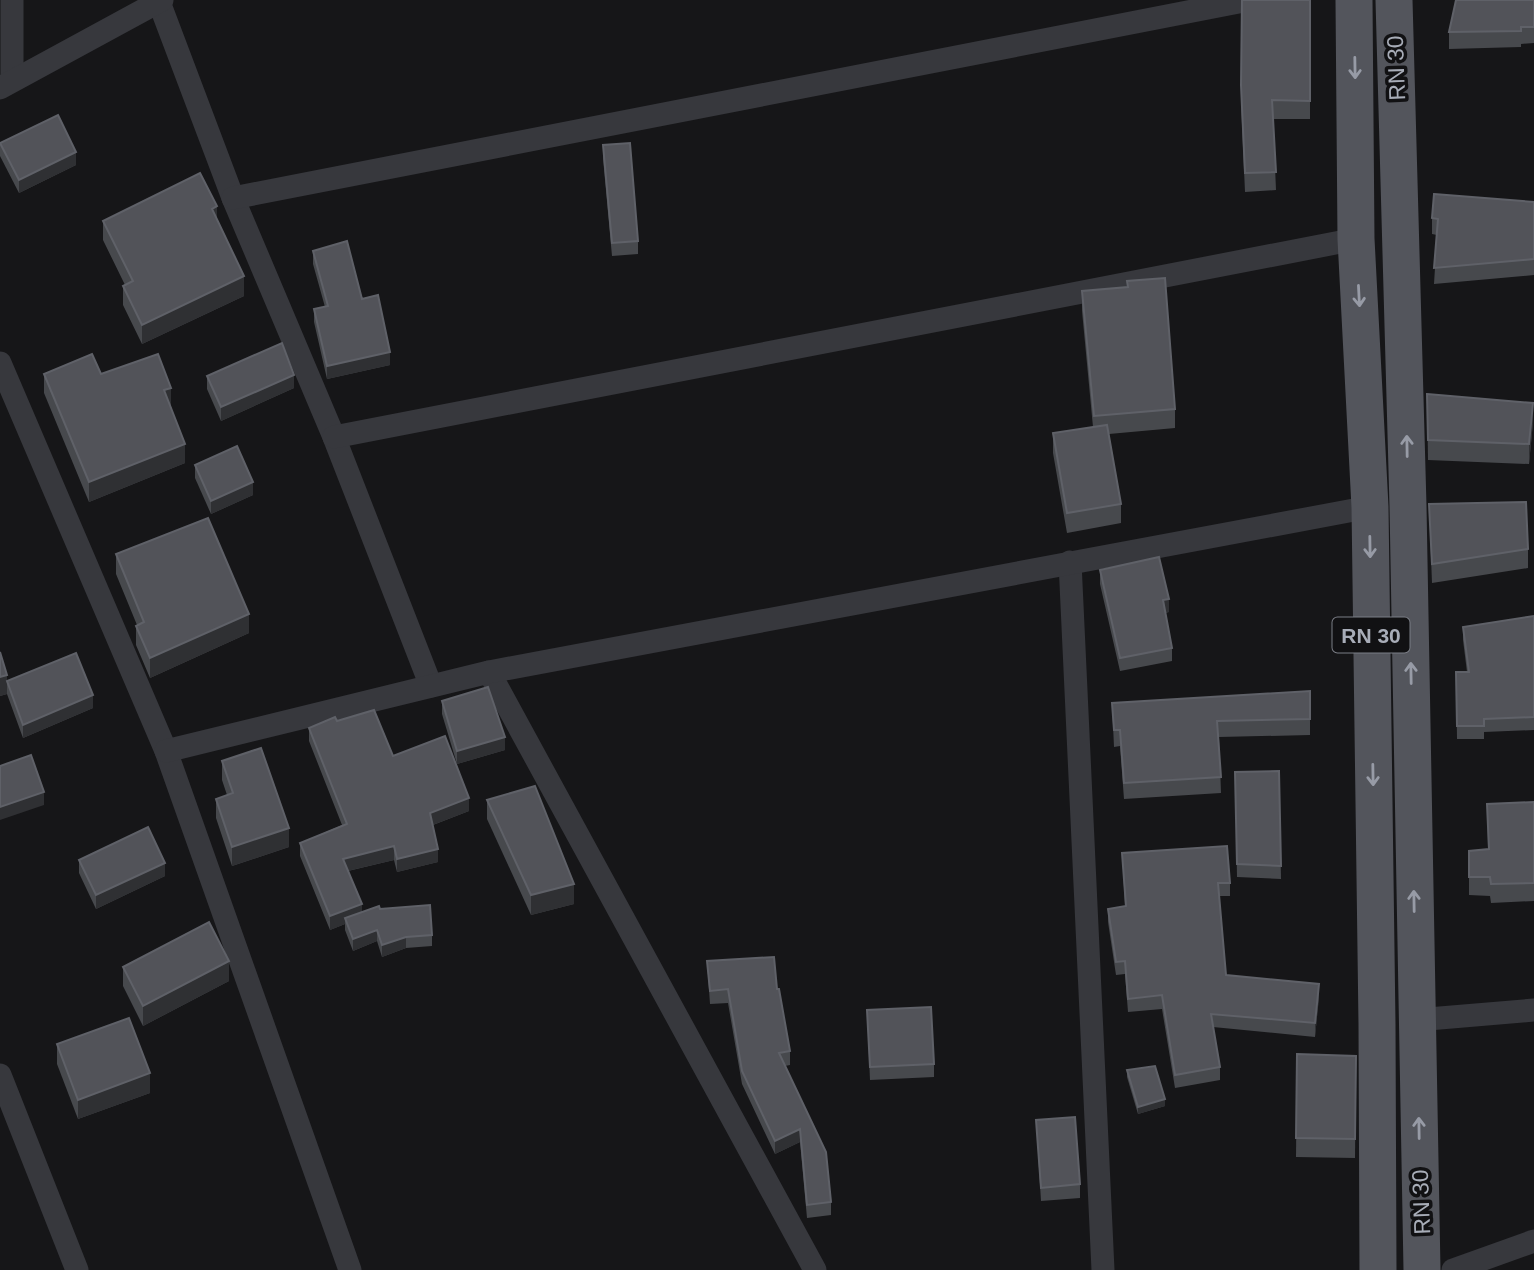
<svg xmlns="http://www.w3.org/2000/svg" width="1534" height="1270" font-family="Helvetica,sans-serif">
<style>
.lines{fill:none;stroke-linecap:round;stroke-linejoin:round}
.minor{stroke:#37383d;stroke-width:23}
.primary{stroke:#53555c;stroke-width:37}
.wall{fill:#47494d}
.shaded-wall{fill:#2f3033}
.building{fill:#525359;stroke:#5f6168;stroke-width:2}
.oneway{stroke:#979ba6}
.labels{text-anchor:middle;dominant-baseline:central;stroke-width:7;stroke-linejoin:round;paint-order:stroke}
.shield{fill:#111113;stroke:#7b7e86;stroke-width:2}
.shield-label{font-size:21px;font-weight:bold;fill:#a8adb8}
.street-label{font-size:23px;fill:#a8adb8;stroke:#111113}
</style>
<rect width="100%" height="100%" fill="#161618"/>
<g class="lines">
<g class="minor">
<polyline points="159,2 233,198 334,437 431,686"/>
<polyline points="12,80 12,0"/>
<polyline points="0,88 162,0"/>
<polyline points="233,198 1249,0"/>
<polyline points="0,363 166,751 350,1270"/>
<polyline points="334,437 1356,239"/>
<polyline points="1070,562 1103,1270"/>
<polyline points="489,672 815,1270"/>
<polyline points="166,751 489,672 1370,507"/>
<polyline points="1416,1020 1534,1010"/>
<polyline points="0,1075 77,1270"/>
<polyline points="1453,1270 1534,1241"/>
</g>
<g class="primary">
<polyline points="1354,0 1356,239 1370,507 1377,1024 1378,1270"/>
<polyline points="1394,0 1408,506 1422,1270"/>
</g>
</g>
<g class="wall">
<polygon points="1242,0 1310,0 1310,119 1273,119 1276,190 1245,192 1241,103"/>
<polygon points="1534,0 1534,43 1521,44 1521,47 1449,49 1449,32"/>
<polygon points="0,143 76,165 19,193 0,156"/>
<polygon points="603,145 638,241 638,254 612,256 603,158"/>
<polygon points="1534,202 1534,275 1434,284 1437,235 1432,234 1432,218"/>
<polygon points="217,220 244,296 142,344 123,305 123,286 125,285 103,240 103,221"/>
<polygon points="313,251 362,299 390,365 327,379 314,322 314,309 325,307 313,264"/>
<polygon points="1082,291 1175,409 1175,428 1109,434 1121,504 1121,523 1067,533 1053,453 1053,433 1093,427 1082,311"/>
<polygon points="44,374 101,374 171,407 185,463 89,502 44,393"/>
<polygon points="207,376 294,388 221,421 207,389"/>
<polygon points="1427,394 1533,422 1529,464 1428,460"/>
<polygon points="195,465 253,495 211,514 195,478"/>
<polygon points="1429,504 1528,549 1528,568 1432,583"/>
<polygon points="116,554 249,633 150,678 136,645 136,626 137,625 116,574"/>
<polygon points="1100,570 1169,612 1165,613 1172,648 1172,661 1120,671 1100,584"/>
<polygon points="1534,616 1534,730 1484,732 1484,739 1457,739 1456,672 1467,672 1463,640 1463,627"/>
<polygon points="0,652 7,681 93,708 23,738 7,694 0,696"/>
<polygon points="1310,691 1310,735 1219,737 1221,793 1124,799 1120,746 1114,747 1112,703"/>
<polygon points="442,701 505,750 457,764 442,714"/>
<polygon points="337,721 393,756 469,811 433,825 438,862 397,872 394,860 348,871 362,912 380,909 432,935 432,946 406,948 382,957 377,941 353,951 345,930 345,924 330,930 300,856 300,843 342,825 309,741 309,728"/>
<polygon points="222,761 289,847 232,866 216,818 216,799 227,795 222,780"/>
<polygon points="1279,771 1281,879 1237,877 1235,772"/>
<polygon points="487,800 574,904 531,915 487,819"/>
<polygon points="1534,802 1534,901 1491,903 1490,896 1469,895 1469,851 1488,849 1487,804"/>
<polygon points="1122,853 1230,883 1230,896 1219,896 1226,975 1319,997 1315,1037 1213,1027 1220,1067 1220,1080 1175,1088 1162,1009 1128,1012 1125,974 1116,975 1108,922 1108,909 1125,906"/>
<polygon points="79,860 165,876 96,909 79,873"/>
<polygon points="707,961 777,989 790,1051 790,1065 785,1066 831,1202 831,1215 807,1218 800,1142 775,1154 742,1084 728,1003 710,1004"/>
<polygon points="123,967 229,981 143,1026 123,986"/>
<polygon points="867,1010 934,1064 934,1077 870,1080"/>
<polygon points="57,1044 150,1093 78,1119 57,1064"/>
<polygon points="1297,1054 1356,1056 1355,1158 1296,1157"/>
<polygon points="1127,1070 1165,1106 1138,1114 1127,1077"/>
<polygon points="1036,1120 1080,1184 1080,1198 1041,1201"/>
</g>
<g class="shaded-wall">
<polygon points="76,152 76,165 19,193 19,180"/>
<polygon points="217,206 217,226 212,209"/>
<polygon points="244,276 244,296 142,344 142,325"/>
<polygon points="390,352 390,365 327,379 327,366"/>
<polygon points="294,375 294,388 221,421 221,407"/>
<polygon points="171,388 171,407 164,390"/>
<polygon points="1533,403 1533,422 1529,464 1529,444"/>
<polygon points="185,444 185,463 89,502 89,482"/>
<polygon points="253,482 253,495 211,514 211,501"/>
<polygon points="1169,599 1169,612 1163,613 1163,600"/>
<polygon points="249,614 249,633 150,678 150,658"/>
<polygon points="7,675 7,694 0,696 0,677"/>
<polygon points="93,695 93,708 23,738 23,725"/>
<polygon points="505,737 505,750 457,764 457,751"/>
<polygon points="44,792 44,805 0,820 0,807"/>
<polygon points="469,798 469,811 430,826 430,813"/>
<polygon points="289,828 289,847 232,866 232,847"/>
<polygon points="394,846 394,860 343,872 343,859"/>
<polygon points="438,849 438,862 397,872 397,859"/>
<polygon points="165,863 165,876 96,909 96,895"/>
<polygon points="574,884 574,904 531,915 531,895"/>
<polygon points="362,904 362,917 345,918 345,924 330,930 330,916"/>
<polygon points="377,930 377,941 353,951 353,939"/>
<polygon points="406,937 406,948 382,957 382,945"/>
<polygon points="229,961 229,981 143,1026 143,1006"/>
<polygon points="1319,984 1319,997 1315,1037 1315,1023"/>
<polygon points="150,1073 150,1093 78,1119 78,1100"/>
<polygon points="1165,1099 1165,1106 1138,1114 1138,1107"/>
<polygon points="800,1129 800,1142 775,1154 775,1141"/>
</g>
<g class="building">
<polygon points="1242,0 1310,0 1310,101 1272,100 1276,172 1245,173 1241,85"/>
<polygon points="1456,0 1534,0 1534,27 1521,27 1521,31 1449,32"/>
<polygon points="58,115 76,152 19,180 0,143"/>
<polygon points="630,143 638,241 612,243 603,145"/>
<polygon points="200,173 217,206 212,209 244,276 142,325 123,286 133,281 103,221"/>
<polygon points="1434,194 1534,202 1534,259 1434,268 1438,219 1432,218"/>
<polygon points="347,241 362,299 378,295 390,352 327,366 314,309 328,306 313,251"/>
<polygon points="1165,278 1175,409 1094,416 1082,291 1128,287 1127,281"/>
<polygon points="282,343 294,375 221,407 207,376"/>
<polygon points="92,354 101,374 158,354 171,388 164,390 185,444 89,482 44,374"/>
<polygon points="1427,394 1533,403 1529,444 1428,440"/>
<polygon points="1107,425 1121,504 1067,513 1053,433"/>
<polygon points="237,446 253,482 211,501 195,465"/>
<polygon points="1526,502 1528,549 1432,564 1429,504"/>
<polygon points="208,518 249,614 150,658 136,626 144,622 116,554"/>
<polygon points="1159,557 1169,599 1163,600 1172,648 1120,658 1100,570"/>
<polygon points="1534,616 1534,717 1484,719 1484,726 1457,726 1456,672 1469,672 1463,627"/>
<polygon points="0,652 7,675 0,677"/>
<polygon points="76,653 93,695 23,725 7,681"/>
<polygon points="488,687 505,737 457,751 442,701"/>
<polygon points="1310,691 1310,719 1217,721 1221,777 1124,783 1120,730 1114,730 1112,703"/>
<polygon points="374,710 393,756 445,736 469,798 430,813 438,849 397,859 394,846 343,859 362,904 330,916 300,843 347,824 309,728 335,717 337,721"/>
<polygon points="261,748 289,828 232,847 216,799 233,793 222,761"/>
<polygon points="31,755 44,792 0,807 0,766"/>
<polygon points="1279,771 1281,866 1237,864 1235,772"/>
<polygon points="535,786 574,884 531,895 487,800"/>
<polygon points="1534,802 1534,883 1491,884 1490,877 1469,877 1469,851 1489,849 1487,804"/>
<polygon points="148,827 165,863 96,895 79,860"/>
<polygon points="1227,846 1230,883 1218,883 1226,975 1319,984 1315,1023 1211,1014 1220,1067 1175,1075 1162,995 1128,999 1125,961 1116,962 1108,909 1126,906 1122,853"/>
<polygon points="430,905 432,935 406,937 382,945 377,930 353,939 345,918 379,906 380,909"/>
<polygon points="209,922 229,961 143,1006 123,967"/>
<polygon points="774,957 777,989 779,989 790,1051 779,1053 826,1152 831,1202 807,1205 800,1129 775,1141 742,1071 728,989 710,991 707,961"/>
<polygon points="931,1007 934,1064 870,1067 867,1010"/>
<polygon points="129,1018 150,1073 78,1100 57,1044"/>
<polygon points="1297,1054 1356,1056 1355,1139 1296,1138"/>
<polygon points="1155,1066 1165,1099 1138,1107 1127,1070"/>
<polygon points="1075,1117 1080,1184 1041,1188 1036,1120"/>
</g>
<defs><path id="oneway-shaft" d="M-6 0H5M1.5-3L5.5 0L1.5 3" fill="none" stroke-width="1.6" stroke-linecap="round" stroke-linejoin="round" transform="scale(1.75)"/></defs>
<g class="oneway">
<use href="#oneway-shaft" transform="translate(1355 68) rotate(89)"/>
<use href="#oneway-shaft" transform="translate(1359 296) rotate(87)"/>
<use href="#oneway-shaft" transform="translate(1407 446) rotate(-91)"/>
<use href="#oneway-shaft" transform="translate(1370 547) rotate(89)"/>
<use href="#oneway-shaft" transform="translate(1411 673) rotate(-91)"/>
<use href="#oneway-shaft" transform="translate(1373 775) rotate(89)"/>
<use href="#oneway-shaft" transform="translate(1414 901) rotate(-91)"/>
<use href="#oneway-shaft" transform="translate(1419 1128) rotate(-91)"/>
</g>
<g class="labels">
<rect class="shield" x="1332.5" y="617.5" width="77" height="35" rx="5"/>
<g class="shield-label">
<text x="1371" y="635">RN 30</text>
</g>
<g class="street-label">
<text transform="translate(1396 68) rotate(-92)">RN 30</text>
<text transform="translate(1421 1202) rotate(-92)">RN 30</text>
</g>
</g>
</svg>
